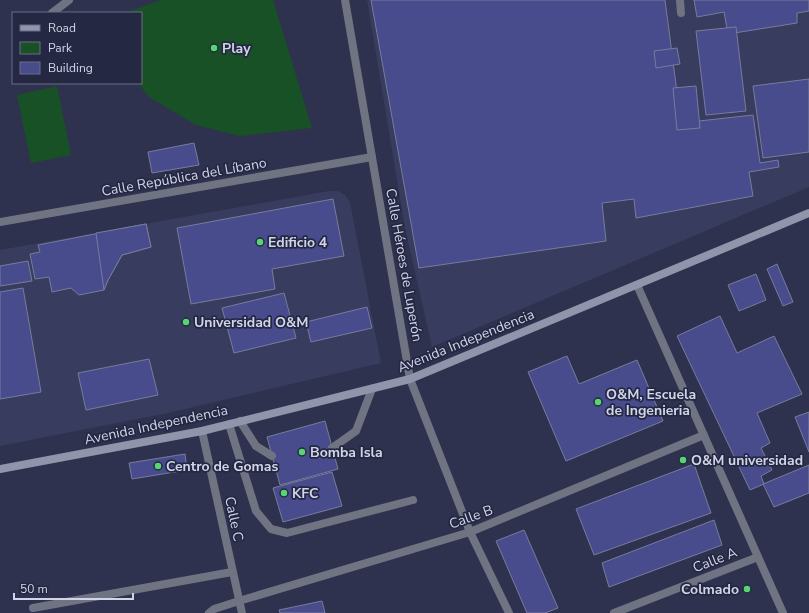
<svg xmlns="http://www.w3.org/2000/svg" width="809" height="613" font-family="'Nunito Sans',sans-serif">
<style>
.built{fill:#383c5e}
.green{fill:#185125}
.building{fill:#484c8c;stroke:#777c9c}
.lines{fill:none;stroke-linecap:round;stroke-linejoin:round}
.service{stroke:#707381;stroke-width:8}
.minor{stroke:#707381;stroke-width:8}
.secondary{stroke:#9195ab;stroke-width:8}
.poi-dot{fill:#57d570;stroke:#252843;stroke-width:1.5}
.labels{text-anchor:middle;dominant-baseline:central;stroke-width:3.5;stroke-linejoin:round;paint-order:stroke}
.poi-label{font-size:14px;font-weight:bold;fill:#d2d5e7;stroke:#252843;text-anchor:start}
.street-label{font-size:14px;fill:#d2d5e7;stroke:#252843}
</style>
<rect width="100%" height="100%" fill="#2f324e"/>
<g class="built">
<polygon points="367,0 809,0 809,187 432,347 405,228"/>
<polygon points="329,191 338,191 345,195 350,202 381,363 168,413 0,446 0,250"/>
</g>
<g class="green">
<polygon points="161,0 273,0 312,128 240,136 196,125 149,97 138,83 141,83 141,13 125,13"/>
<polygon points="57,86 71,155 31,163 17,95"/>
</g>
<g class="building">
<polygon points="371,0 665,0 681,123 753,115 760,163 778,160 779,167 749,172 753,196 636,218 634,199 602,203 606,241 419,268"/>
<polygon points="694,0 809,0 809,11 797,13 797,23 728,34 724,12 697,17"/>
<polygon points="736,27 746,111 706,115 696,31"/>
<polygon points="677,48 680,64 656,68 654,51"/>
<polygon points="809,79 809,152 763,158 753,86"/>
<polygon points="696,86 700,128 677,130 673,88"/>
<polygon points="194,143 199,165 152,173 148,152"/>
<polygon points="333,199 344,256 272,269 275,289 191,304 177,228"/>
<polygon points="146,224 151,247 122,255 108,280 104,290 79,295 71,288 52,292 49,277 35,279 30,254 40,252 38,245"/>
<polygon points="146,224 151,247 122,255 108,280 104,290 96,233"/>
<polygon points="28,261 32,281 0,286 0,266"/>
<polygon points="777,264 793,302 783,306 767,269"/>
<polygon points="756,274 766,300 739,311 728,285"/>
<polygon points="23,288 41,392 0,399 0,292"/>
<polygon points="284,293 296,338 234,353 222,308"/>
<polygon points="367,307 372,328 311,342 306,322"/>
<polygon points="720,316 737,353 774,336 802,394 757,413 770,443 761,448 772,470 761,476 764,484 750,490 677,336"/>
<polygon points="567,356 579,384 637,360 663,421 566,461 528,372"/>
<polygon points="149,359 158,395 86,410 78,373"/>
<polygon points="809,412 809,452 795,417"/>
<polygon points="325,421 338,469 280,485 267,437"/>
<polygon points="185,454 187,470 132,479 129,463"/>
<polygon points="694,464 711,513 594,555 576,509"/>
<polygon points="809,465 809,493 774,507 763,484"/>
<polygon points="332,472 342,506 283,522 273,488"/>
<polygon points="714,520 722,545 609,587 602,563"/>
<polygon points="524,530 558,608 545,613 527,613 496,541"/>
<polygon points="322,601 325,613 280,613 279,610"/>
</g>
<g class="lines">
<g class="service">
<polyline points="680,0 681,13"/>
<polyline points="52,13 69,0"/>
<polyline points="240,421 256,446 272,456"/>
<polyline points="229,424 256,511 271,529 287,533 413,500"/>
<polyline points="332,448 356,431 372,389"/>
<polyline points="209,613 214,609 239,601"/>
</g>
<g class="minor">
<polyline points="345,0 410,379 470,532 509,613"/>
<polyline points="0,222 372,157"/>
<polyline points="637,285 783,613"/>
<polyline points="202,431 242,613"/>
<polyline points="239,601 470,532 704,435"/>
<polyline points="33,608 232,572"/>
<polyline points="614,613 758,557"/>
</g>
<polyline class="secondary" points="0,469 202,431 410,379 809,213"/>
</g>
<g class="poi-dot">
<circle cx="214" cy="48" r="4"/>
<circle cx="260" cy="242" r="4"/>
<circle cx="186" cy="322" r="4"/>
<circle cx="598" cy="402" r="4"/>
<circle cx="302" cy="452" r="4"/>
<circle cx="683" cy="460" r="4"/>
<circle cx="158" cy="466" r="4"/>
<circle cx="284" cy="493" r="4"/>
<circle cx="747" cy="589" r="4"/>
</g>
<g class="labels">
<g class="poi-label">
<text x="222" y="48">Play</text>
<text x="268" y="242">Edificio 4</text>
<text x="194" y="322">Universidad O&amp;M</text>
<text x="606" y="394">O&amp;M, Escuela<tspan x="606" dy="16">de Ingenieria</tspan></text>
<text x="310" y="452">Bomba Isla</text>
<text x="691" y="460">O&amp;M universidad</text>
<text x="166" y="466">Centro de Gomas</text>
<text x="292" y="493">KFC</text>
<text x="739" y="589" text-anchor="end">Colmado</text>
</g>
<g class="street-label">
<text transform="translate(184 177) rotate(-10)">Calle República del Líbano</text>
<text transform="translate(404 265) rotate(80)">Calle Héroes de Luperón</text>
<text transform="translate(466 341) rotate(-22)">Avenida Independencia</text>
<text transform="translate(156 425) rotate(-12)">Avenida Independencia</text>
<text transform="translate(471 517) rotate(-20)">Calle B</text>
<text transform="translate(234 519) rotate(78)">Calle C</text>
<text transform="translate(715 560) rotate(-21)">Calle A</text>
</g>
</g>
<rect x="12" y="12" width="130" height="72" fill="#252843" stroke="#6a6d85"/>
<rect x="20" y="25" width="20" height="6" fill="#9195ab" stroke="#6a6d85"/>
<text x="48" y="32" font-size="12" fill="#d2d5e7">Road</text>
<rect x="20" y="42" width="20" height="12" fill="#185125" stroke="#6a6d85"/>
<text x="48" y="52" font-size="12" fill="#d2d5e7">Park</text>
<rect x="20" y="62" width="20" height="12" fill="#484c8c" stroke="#6a6d85"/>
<text x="48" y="72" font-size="12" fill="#d2d5e7">Building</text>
<path d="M14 593v6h119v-6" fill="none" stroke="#d2d5e7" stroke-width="2"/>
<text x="20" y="593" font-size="12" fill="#d2d5e7" stroke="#252843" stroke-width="3" paint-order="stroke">50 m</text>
</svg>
